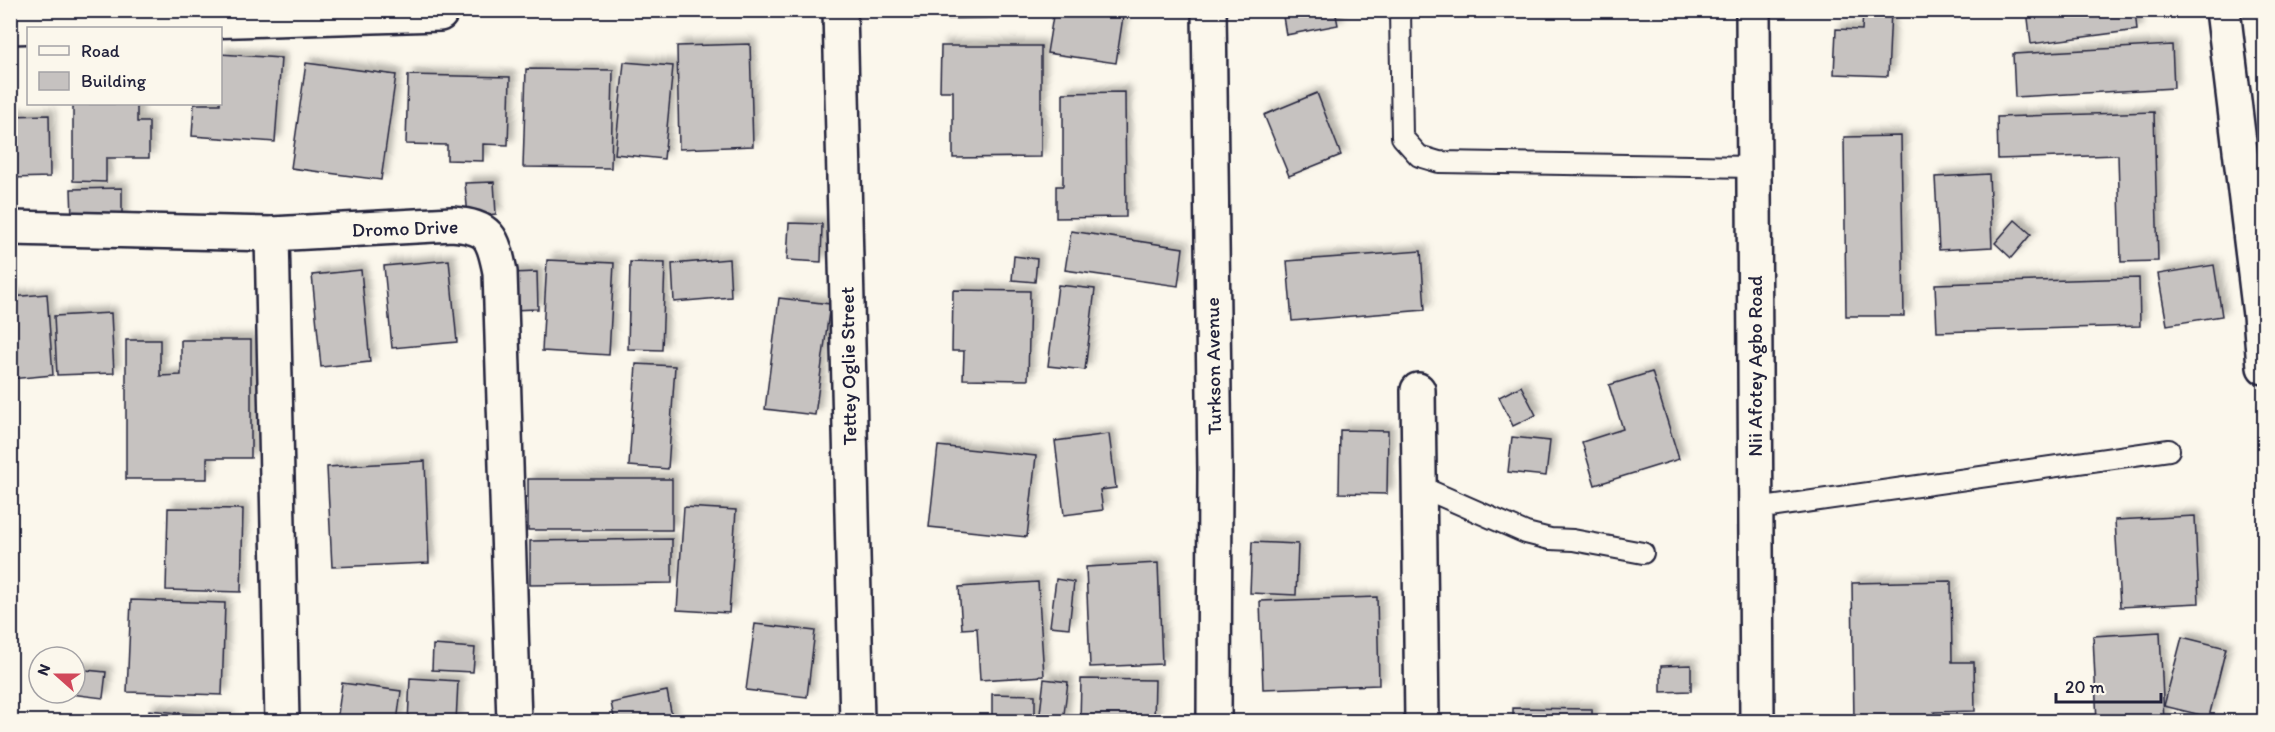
<svg xmlns="http://www.w3.org/2000/svg" width="2275" height="732" font-family="Itim,sans-serif">
<style>
.building{fill:#c6c2c0;stroke:#22223b;stroke-width:1.5;filter:url(#shadow)}
.lines{fill:none;stroke-linecap:round;stroke-linejoin:round}
.service-casing{stroke:#22223b;stroke-width:24}
.minor-casing{stroke:#22223b;stroke-width:38}
.service{stroke:#fbf7ec;stroke-width:20}
.minor{stroke:#fbf7ec;stroke-width:33}
.labels{text-anchor:middle;dominant-baseline:central;stroke-width:4.5;stroke-linejoin:round;paint-order:stroke}
.street-label{font-size:20px;fill:#22223b;stroke:#fbf7ec}
</style>
<defs>
<filter id="shadow"><feDropShadow dx="5.5" dy="-5.5" stdDeviation="3" flood-color="#0004"/></filter>
</defs>
<rect width="100%" height="100%" fill="#fbf7ec"/>
<filter id="ink" filterUnits="userSpaceOnUse"><feTurbulence type="fractalNoise" baseFrequency=".0167" numOctaves="2"/><feDisplacementMap in="SourceGraphic" scale="12" xChannelSelector="R" yChannelSelector="G"/><feConvolveMatrix kernelMatrix="1 2 1 2 8 2 1 2 1" color-interpolation-filters="sRGB"/></filter>
<g filter="url(#ink)">
<g class="building">
<polygon points="915,10 1016,10 1016,18 915,19"/>
<polygon points="1054,10 1124,10 1116,63 1047,53"/>
<polygon points="1282,10 1335,10 1338,25 1286,35"/>
<polygon points="1863,10 1891,10 1888,76 1834,74 1836,29 1862,30"/>
<polygon points="2027,10 2135,10 2137,30 2031,44"/>
<polygon points="750,44 753,146 679,149 677,46"/>
<polygon points="2172,45 2174,88 2015,97 2013,54"/>
<polygon points="941,46 1041,46 1041,157 953,158 953,91 940,91"/>
<polygon points="220,54 281,58 275,142 192,136 194,104 220,104"/>
<polygon points="624,62 673,66 664,159 615,154"/>
<polygon points="306,63 396,75 381,180 291,168"/>
<polygon points="526,69 613,70 611,168 523,167"/>
<polygon points="408,75 510,77 508,145 483,144 483,161 447,160 447,145 406,144"/>
<polygon points="1125,92 1126,217 1056,218 1056,186 1063,186 1063,93"/>
<polygon points="1317,93 1341,155 1289,176 1264,115"/>
<polygon points="73,104 137,104 137,122 149,122 149,158 106,158 106,182 73,181"/>
<polygon points="2154,112 2158,261 2121,262 2118,155 1998,159 1997,117"/>
<polygon points="49,115 50,177 10,178 10,116"/>
<polygon points="1901,136 1904,316 1846,316 1844,137"/>
<polygon points="1989,174 1992,247 1939,250 1935,177"/>
<polygon points="494,182 496,214 468,217 465,183"/>
<polygon points="122,188 122,218 72,218 71,189"/>
<polygon points="2015,220 2031,234 2011,258 1995,243"/>
<polygon points="789,223 822,224 821,262 787,260"/>
<polygon points="1071,231 1183,248 1178,286 1065,270"/>
<polygon points="1421,251 1425,310 1292,321 1287,261"/>
<polygon points="1014,256 1037,259 1035,282 1012,280"/>
<polygon points="729,259 731,297 674,302 672,264"/>
<polygon points="449,260 457,342 392,348 384,266"/>
<polygon points="547,260 614,263 609,355 542,351"/>
<polygon points="630,262 665,263 662,350 628,349"/>
<polygon points="2214,265 2222,316 2167,325 2158,274"/>
<polygon points="361,270 370,362 321,367 312,275"/>
<polygon points="537,272 538,309 511,310 510,273"/>
<polygon points="2139,278 2140,326 1937,332 1935,284"/>
<polygon points="1058,285 1095,289 1085,370 1048,366"/>
<polygon points="953,290 1030,291 1028,380 963,379 964,351 952,351"/>
<polygon points="47,294 53,375 10,379 10,297"/>
<polygon points="779,298 830,304 815,415 765,409"/>
<polygon points="111,313 114,373 57,375 54,316"/>
<polygon points="126,340 160,340 160,376 181,375 181,340 251,340 251,458 207,458 207,479 126,479"/>
<polygon points="636,364 675,366 668,469 629,466"/>
<polygon points="1652,372 1679,459 1595,485 1582,442 1623,429 1609,385"/>
<polygon points="1521,386 1536,415 1513,426 1499,397"/>
<polygon points="1340,430 1388,431 1387,494 1339,493"/>
<polygon points="1109,434 1116,488 1100,490 1103,510 1064,515 1055,441"/>
<polygon points="1512,437 1550,441 1546,476 1508,472"/>
<polygon points="938,446 1036,456 1027,537 929,527"/>
<polygon points="425,461 429,563 332,567 327,467"/>
<rect x="528" y="479" width="144" height="51"/>
<polygon points="684,507 736,510 729,613 677,610"/>
<polygon points="168,508 243,509 241,592 166,590"/>
<polygon points="2195,516 2199,603 2120,607 2115,520"/>
<polygon points="672,539 672,583 530,585 530,541"/>
<polygon points="1252,542 1298,544 1296,595 1250,593"/>
<polygon points="1158,563 1162,664 1090,667 1086,567"/>
<polygon points="1056,579 1074,582 1069,628 1050,626"/>
<polygon points="1951,581 1952,662 1974,662 1975,711 1934,712 1934,722 1854,722 1852,583"/>
<polygon points="1038,582 1044,676 980,680 977,628 962,629 959,587"/>
<polygon points="1377,597 1379,685 1263,689 1260,601"/>
<polygon points="131,600 225,603 222,695 127,692"/>
<polygon points="755,624 815,631 807,697 746,690"/>
<polygon points="2160,632 2164,722 2097,722 2093,636"/>
<polygon points="2182,637 2226,648 2209,717 2164,706"/>
<polygon points="433,645 475,648 473,672 432,670"/>
<polygon points="1691,665 1691,691 1661,692 1661,666"/>
<polygon points="75,669 106,672 103,698 62,693 75,693"/>
<polygon points="410,678 458,681 456,722 408,722"/>
<polygon points="1044,679 1068,682 1063,722 1039,722"/>
<polygon points="1081,679 1155,680 1154,722 1080,722"/>
<polygon points="342,683 401,691 397,722 337,722"/>
<polygon points="667,691 673,722 615,722 611,703"/>
<polygon points="992,694 1035,695 1035,722 992,722"/>
<polygon points="1513,708 1592,709 1592,722 1513,722"/>
<polygon points="149,710 229,718 229,722 148,722"/>
</g>
<g class="lines">
<defs>
<g id="service">
<polyline points="1400,10 1402,137 1419,156 1439,162 1754,167"/>
<polyline points="1419,486 1526,533 1550,539 1573,540 1643,553"/>
<polyline points="1756,509 2169,450"/>
</g>
<g id="minor">
<polyline points="840,10 857,722"/>
<polyline points="1209,10 1215,472 1214,722"/>
<polyline points="1753,10 1757,722"/>
<polyline points="2223,10 2260,315 2264,367"/>
<polyline points="10,27 440,14"/>
<path d="M10,228l262,6 180,-10c38,3 41,13 48,48l14,450"/>
<polyline points="272,234 282,722"/>
<polyline points="1418,390 1422,722"/>
</g>
</defs>
<use href="#service" class="service-casing"/>
<use href="#minor" class="minor-casing"/>
<use href="#service" class="service"/>
<use href="#minor" class="minor"/>
</g>
</g>
<g class="labels">
<g class="street-label">
<text transform="translate(405 228) rotate(-2)">Dromo Drive</text>
<text transform="translate(848 366) rotate(-91)">Tettey Oglie Street</text>
<text transform="translate(1213 366) rotate(-91)">Turkson Avenue</text>
<text transform="translate(1755 366) rotate(-90)">Nii Afotey Agbo Road</text>
</g>
</g>
<rect width="2275" height="732" fill="none" stroke="#fbf7ec" stroke-width="36"/>
<rect x="18" y="18" width="2239" height="696" fill="none" stroke="#22223b" stroke-width="2" filter="url(#ink)"/>
<rect x="27" y="27" width="195" height="78" fill="#fbf7ec" stroke="#a4a2a5" stroke-width="1.5"/>
<rect x="39" y="46" width="30" height="9" fill="#fbf7ec" stroke="#a4a2a5" stroke-width="1.5"/>
<text x="81" y="57" font-size="18" fill="#22223b">Road</text>
<rect x="39" y="72" width="30" height="18" fill="#c6c2c0" stroke="#a4a2a5" stroke-width="1.5"/>
<text x="81" y="87" font-size="18" fill="#22223b">Building</text>
<g transform="translate(57 675) rotate(291)"><circle r="28" fill="#fbf7ec" stroke="#a4a2a5" stroke-width="1.5"/>
<path d="M0-4.5L10 22L0 15L-10 22Z" fill="#d1495b"/>
<text y="-9" font-size="16" font-weight="bold" text-anchor="middle" fill="#22223b">N</text>
</g>
<path d="M2056 693v9h105v-9" fill="none" stroke="#22223b" stroke-width="3"/>
<text x="2065" y="693" font-size="18" fill="#22223b" stroke="#fbf7ec" stroke-width="4.5" paint-order="stroke">20 m</text>
</svg>
